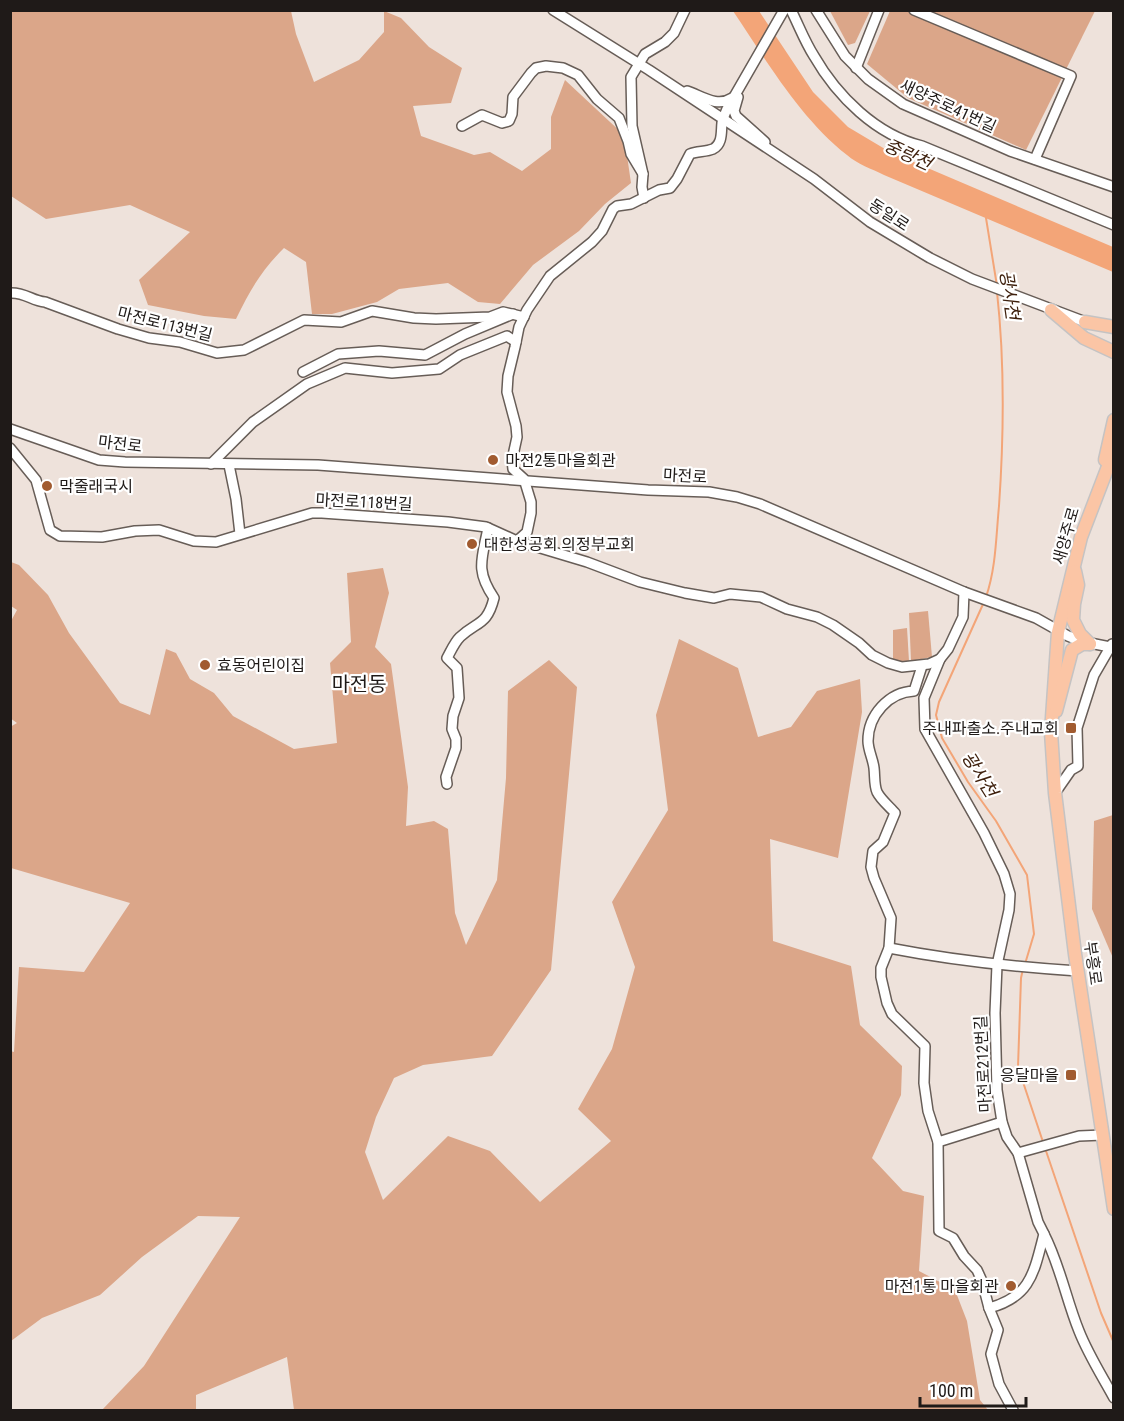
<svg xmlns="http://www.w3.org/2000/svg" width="1124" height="1421" font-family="'Roboto Condensed','Noto Sans KR',sans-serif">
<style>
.green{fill:#dba689}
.water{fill:#f3a578}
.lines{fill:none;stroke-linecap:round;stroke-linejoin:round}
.stream{stroke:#f3a578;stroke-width:2}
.minor-casing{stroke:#675d57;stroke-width:12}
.major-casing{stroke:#c5c3c3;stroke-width:15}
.minor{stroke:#fff;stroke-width:9}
.major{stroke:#fbc5a5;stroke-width:12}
.poi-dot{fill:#a15b30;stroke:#fff;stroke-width:2}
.labels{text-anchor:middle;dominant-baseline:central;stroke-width:4.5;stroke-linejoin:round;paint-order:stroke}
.street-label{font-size:16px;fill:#1f1a18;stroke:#fff}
.poi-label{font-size:16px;fill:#1f1a18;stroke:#fff;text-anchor:start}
.water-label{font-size:18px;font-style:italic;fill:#3f210e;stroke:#fff}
.quarter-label{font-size:20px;fill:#1f1a18;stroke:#fff}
</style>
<rect width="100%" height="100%" fill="#eee2db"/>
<g class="green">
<path d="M10,11h281l5,23 18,48 45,-22 25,-28v-21l17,7 28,29 33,21 -11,35 -38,3 8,30 53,19 16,-3 32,19 29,-22v-32l14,-37 59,55 7,48 -26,21 -26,27 -46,34 -33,39 -22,-2 -30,-19 -49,6 -22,13 -45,12h-20l-6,-52 -22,-14c-23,23 -34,42 -48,71l-32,-3 -56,-11 -9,-25 51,-48 -60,-27 -84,14 -35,-23z"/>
<polygon points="830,11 870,11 855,43 848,45"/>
<polygon points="890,11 1095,11 1026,150 908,98 867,64"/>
<polygon points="11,562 19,565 48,595 69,633 120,703 150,715 166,649 176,653 190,679 214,693 233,716 294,749 337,743 330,663 351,642 347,573 383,568 389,593 375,647 391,664 408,787 406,826 434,821 448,829 455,913 466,945 497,880 506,778 508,691 549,660 577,687 551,970 492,1056 423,1065 394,1078 376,1117 365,1152 383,1200 448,1136 490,1151 540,1202 611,1141 578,1109 612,1049 635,967 612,902 668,810 656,715 679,639 738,668 758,737 791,727 817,691 860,679 862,712 838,858 770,839 773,941 851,966 860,1025 902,1066 901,1095 872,1158 903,1191 924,1196 919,1271 955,1290 967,1321 980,1400 988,1410 294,1410 287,1357 196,1395 196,1410 102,1410 144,1366 240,1217 198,1216 142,1257 100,1295 42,1318 11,1341 10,1051 14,1052 19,967 84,972 130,903 11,868 10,727 17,723 10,718 11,621 17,610 11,606"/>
<polygon points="928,611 932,657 911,661 909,613"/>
<polygon points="907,628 909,661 893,662 893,630"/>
<polygon points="1113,815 1114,815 1113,958 1092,909 1094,821"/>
</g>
<path class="water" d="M733,11h26l54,81 35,35 42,25 223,95v25l-229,-97c-12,-6 -27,-11 -37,-20 -48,-38 -80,-94 -114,-144z"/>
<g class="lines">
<g class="stream">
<polyline points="986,218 997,286"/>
<path d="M986,597c10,-29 10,-60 13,-91 5,-72 6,-142 -2,-214"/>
<polyline points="984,602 939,702 936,715 942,738 968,782 996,821 1027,875 1034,934 1025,964"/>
<polyline points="1023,969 1021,978 1018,1067 1043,1142"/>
<polyline points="1045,1148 1101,1313 1114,1343"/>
</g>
<defs>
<g id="minor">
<polyline points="553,10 649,70 814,179 870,222 930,258 972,279 1091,324"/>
<path d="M791,10c8,16 14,32 23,46 23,40 62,79 108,90l192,79"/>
<polyline points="816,10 845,56 868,79 903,104 1010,151 1114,187"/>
<polyline points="914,10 1071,76 1035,159"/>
<polyline points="856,68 879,10"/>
<path d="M687,91c15,5 30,17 45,7"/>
<polyline points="738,97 734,111 736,116 765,142"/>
<polyline points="462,126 482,115 502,123 509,121 512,114 513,97 531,73 536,68 546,66 563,68 578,75 597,99 619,118 628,141 631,154 643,174"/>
<polyline points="644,198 642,187 643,174 632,126 631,77 645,54 665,42 674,33 685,10"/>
<path d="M10,293c15,-1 22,8 35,9l73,27 31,9 31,4 37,11 27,-3 60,-30 37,2 31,-11 42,7 22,1 54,-2 13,-5 21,5"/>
<polyline points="303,372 338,354 379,351 425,355 465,334 513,314"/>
<polyline points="10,429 99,460 125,462 318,465 648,490 709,492 737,497 760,504 964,592 1036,618 1068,636 1080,641 1110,647"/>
<polyline points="10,448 36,480 50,530 60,536 102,537 135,531 159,530 194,541 216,542 312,513 322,513 448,522 486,527 517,541 587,562 640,582 685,593 714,598 730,594 761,597 787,609 817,617 833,625 859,643 872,655 888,663 902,667 929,664 940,659 948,649 963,617 964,592"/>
<polyline points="211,464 253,422 307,384 345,368 392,373 439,369 460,355 507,336 516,342"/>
<polyline points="229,465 236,499 240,534"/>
<path d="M517,541l10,-9 4,-19v-11l-7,-23 -11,-10 -1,-9 5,-23 -1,-11 -9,-34 1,-16 7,-29 4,-20 8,-17 23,-34 42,-34 10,-11 11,-22 4,-3 14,-2 28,-14 11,-2 7,-9 13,-25c7,-3 16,-2 23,-5 10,-5 8,-18 9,-26 1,-5 3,-9 5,-14l57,-99"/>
<path d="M940,659l-16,39 1,31 59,104 20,41 6,20 -1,16 -12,55 -2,48 2,77 5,32 5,15 11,16 20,69 6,12c-10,38 -13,63 -55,74"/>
<path d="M922,666l-8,25c-25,1 -46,24 -46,50 0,9 5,18 6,27 1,8 0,17 3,24 4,8 13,15 18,21l-12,29 -10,9 -2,16 3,11 17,40 -2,30 -8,20v9l6,26 5,11 33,32 -1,37 4,28 10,31 1,89 14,7 11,18 13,14 5,11 7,27 9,22 -7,24 8,30 14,26"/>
<path d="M447,784l-1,-7 10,-29v-9l-4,-10 1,-13 6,-18 -2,-30 -10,-10c4,-7 7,-15 13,-21 17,-16 27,-11 34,-39 -19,-28 -12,-39 -6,-70"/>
<polyline points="1055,793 1071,770 1078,766 1077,728 1094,675 1112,644"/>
<path d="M889,948c62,12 125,19 189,23"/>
<polyline points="938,1142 1002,1122"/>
<polyline points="1018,1153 1079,1136 1103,1135"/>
<path d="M1044,1234c16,31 22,65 35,97 9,23 23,45 35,67"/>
</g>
<g id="major">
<polyline points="1051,310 1084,338 1114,352"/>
<polyline points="1085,322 1114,327"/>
<polyline points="1114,451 1081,537 1058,632 1051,732 1055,793 1075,954 1114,1209"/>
<polyline points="1105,460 1114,420"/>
<polyline points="1075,571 1078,585 1074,604 1073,620 1080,634 1090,644"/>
<polyline points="1056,711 1072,650 1082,644 1090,644"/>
</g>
</defs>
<use href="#minor" class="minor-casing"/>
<use href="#major" class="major-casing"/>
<use href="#minor" class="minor"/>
<use href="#major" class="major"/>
</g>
<g class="poi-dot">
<circle cx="493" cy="460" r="6"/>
<circle cx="47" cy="486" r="6"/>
<circle cx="472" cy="544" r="6"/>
<circle cx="205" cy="665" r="6"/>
<rect x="1065" y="722" width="12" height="12" rx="3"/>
<rect x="1065" y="1069" width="12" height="12" rx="3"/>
<circle cx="1011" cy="1286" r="6"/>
</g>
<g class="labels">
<g class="street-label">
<text transform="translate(948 106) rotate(25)">새양주로41번길</text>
<text transform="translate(889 215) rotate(33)">동일로</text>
<text transform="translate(165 324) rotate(14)">마전로113번길</text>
<text transform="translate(120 444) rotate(7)">마전로</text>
<text transform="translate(685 476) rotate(3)">마전로</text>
<text transform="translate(364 502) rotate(3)">마전로118번길</text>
<text transform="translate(1066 536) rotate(-74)">새양주로</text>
<text transform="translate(1093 963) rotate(82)">부흥로</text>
<text transform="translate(983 1064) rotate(-93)">마전로212번길</text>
</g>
<g class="poi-label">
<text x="505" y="460">마전2통마을회관</text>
<text x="59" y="486">막줄래국시</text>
<text x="484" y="544">대한성공회 의정부교회</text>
<text x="217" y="665">효동어린이집</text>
<text x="1059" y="728" text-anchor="end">주내파출소.주내교회</text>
<text x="1059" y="1075" text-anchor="end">응달마을</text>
<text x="999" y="1286" text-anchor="end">마전1통 마을회관</text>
</g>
<g class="water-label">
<text transform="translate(908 154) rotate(25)">중랑천</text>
<text transform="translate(1010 295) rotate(82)">광사천</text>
<text transform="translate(980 774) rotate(58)">광사천</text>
</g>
<g class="quarter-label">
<text x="359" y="684">마전동</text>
</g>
</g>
<rect width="1124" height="1421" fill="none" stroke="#1f1a18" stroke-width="24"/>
<path d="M920 1397v9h106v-9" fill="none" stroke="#1f1a18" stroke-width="3"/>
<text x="929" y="1397" font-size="18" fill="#1f1a18" stroke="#ffffff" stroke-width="4.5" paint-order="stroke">100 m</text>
</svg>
